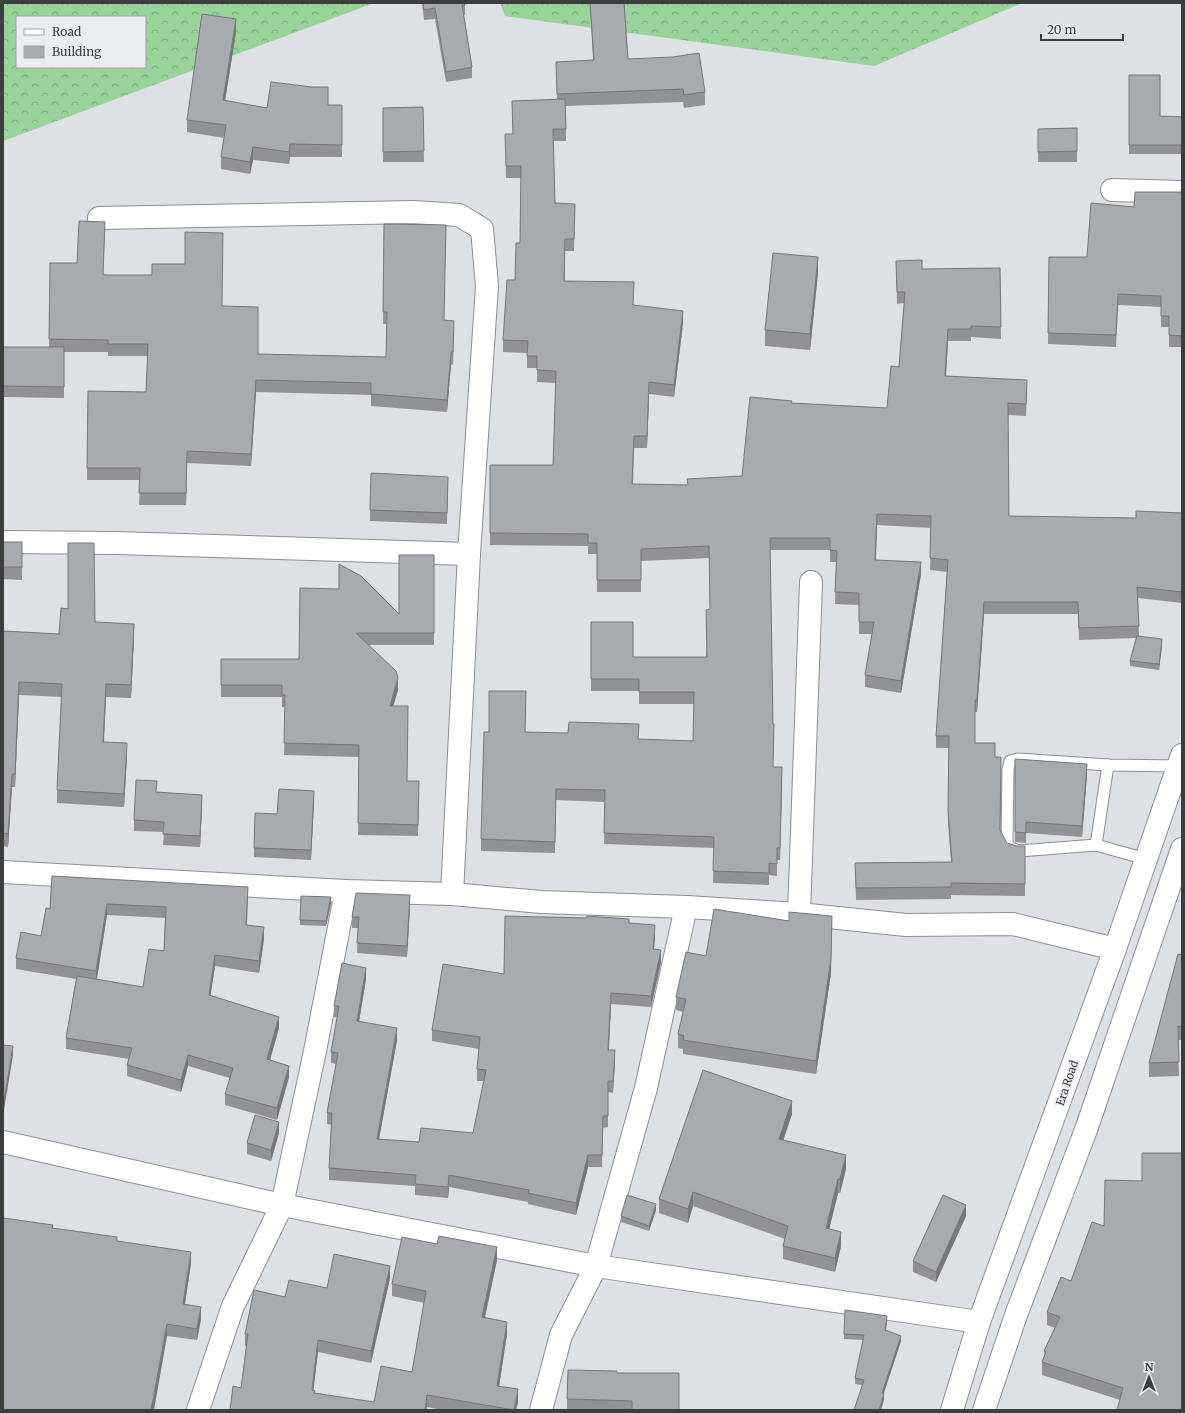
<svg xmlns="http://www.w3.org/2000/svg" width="1185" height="1413" font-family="Merriweather,serif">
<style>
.forest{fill:url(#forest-crowns);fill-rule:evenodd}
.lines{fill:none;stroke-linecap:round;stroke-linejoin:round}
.lane-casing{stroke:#8c8f93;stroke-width:13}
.street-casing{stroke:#8c8f93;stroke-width:24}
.secondary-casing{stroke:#8c8f93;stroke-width:24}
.lane{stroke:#fff;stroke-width:11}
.street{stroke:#fff;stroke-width:22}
.secondary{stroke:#fff;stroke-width:22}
.wall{fill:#909296;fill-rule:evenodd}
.shaded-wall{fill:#75777a}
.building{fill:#a7aaae;stroke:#75777a}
.labels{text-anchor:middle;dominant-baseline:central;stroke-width:3.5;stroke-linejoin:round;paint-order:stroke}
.street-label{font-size:11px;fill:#3c3d3f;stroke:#eaedf2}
</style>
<defs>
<pattern id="forest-crowns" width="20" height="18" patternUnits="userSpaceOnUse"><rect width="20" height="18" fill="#99d399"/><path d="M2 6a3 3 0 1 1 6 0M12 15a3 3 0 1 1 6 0" fill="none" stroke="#7eac7e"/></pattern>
</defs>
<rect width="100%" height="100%" fill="#dde0e5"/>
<g class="forest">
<path d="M3,3h371l-371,138zM17,17h128v50h-128z"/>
<polygon points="500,3 1022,3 874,66 505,16"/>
</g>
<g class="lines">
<defs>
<g id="lane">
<polyline points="1096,845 1108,765"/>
<polyline points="1146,859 1096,845 1019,851 1010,848 1007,842 1008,769 1010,761 1018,759 1108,765 1178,766"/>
</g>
<g id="street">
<polyline points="1112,190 1182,192"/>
<polyline points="99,218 413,212 459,215 482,229 487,286 469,554 452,894"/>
<polyline points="3,542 116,543 469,554"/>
<polyline points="3,872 346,891 452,894 541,902 686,907 799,914 906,925 1013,924 1115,949"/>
<polyline points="799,914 811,582"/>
<polyline points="3,1142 282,1205 596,1266 979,1322"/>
<polyline points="198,1410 233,1306 282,1205 315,1051 346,891"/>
<polyline points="541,1410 561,1335 596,1266 646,1088 686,907"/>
</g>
<g id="secondary">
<polyline points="952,1410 979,1322 1115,949 1182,755"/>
<polyline points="984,1410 1016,1315 1087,1127 1182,849"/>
</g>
</defs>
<use href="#lane" class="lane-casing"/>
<use href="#street" class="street-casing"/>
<use href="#secondary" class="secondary-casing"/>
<use href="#lane" class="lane"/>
<use href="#street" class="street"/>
<use href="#secondary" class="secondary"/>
</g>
<g class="wall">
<polygon points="422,3 465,3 465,15 464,15 472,67 472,78 446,82 435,19 424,20"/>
<polygon points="590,3 624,3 628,59 705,92 705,105 684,108 683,102 566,106 566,141 553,141 555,203 575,215 574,251 565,251 565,281 634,305 683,323 674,397 649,394 647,448 634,448 633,484 687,485 742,476 792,403 887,408 899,367 904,303 897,304 896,261 922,269 1000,268 1001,339 971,337 971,341 948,341 946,376 1027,392 1026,416 1008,415 1009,516 1136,518 1182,513 1182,603 1138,598 1139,636 1162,645 1159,670 1130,666 1130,661 1136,638 1079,640 1078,614 984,614 977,712 975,712 975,743 995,757 1000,831 1007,843 1017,846 1025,846 1025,896 951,895 951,899 856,900 855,863 951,862 948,823 949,748 936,748 936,736 947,572 930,570 931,528 877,525 876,560 921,574 901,693 865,687 865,675 872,634 859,634 859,605 835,604 836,562 830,562 830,550 770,550 773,724 774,736 773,767 782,779 780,860 777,860 777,876 769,875 769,885 713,883 714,848 604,844 605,802 556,800 555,853 481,851 481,839 526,732 639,739 693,741 694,704 639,704 639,691 591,691 591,622 633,657 706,657 710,609 709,558 641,561 641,592 597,592 597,554 588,554 588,546 490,545 490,465 553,465 556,383 537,382 537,368 527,368 527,353 503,352 503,340 515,280 520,243 521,178 506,178 505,134 513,134 512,101 557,100 556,62 593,60"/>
<polygon points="236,32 225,101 267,108 342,105 342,157 290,157 289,164 253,160 250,174 221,169 221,157 224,138 187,132 187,120"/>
<polygon points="1129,75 1160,116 1182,117 1182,154 1129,154"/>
<polygon points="423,107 424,162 383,162 383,108"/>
<polygon points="1077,128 1077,162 1038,162 1038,129"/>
<polygon points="1182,192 1182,347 1169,347 1169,327 1161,327 1161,307 1118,305 1116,347 1048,344 1049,257 1087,257 1134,207"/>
<polygon points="384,224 444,320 454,333 453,365 451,364 447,412 371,406 371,395 256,392 251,466 187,463 186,505 139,505 140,480 87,480 88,391 146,392 148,356 108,356 108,352 64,352 64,398 3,397 3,347 49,347 50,263 77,263 105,234 103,274 222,306 258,354 386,357 387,324 383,324"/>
<polygon points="818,273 810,350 765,346 765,330"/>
<polygon points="448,487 447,524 370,521 370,510"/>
<polygon points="3,542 22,542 22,580 3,579"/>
<polygon points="434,555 434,645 369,645 398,690 393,706 407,781 419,793 418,836 358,835 359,757 284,755 285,707 282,707 282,697 221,697 221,659 299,659 399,614"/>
<polygon points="95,622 134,637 131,698 106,697 104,742 127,756 124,807 57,803 57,790 62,697 19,695 15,787 12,787 8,847 3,846 3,631 59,634"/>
<polygon points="1015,759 1087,775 1082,837 1026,833 1026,843 1015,842"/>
<polygon points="157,792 202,806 200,847 163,845 164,832 134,831 134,820"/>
<polygon points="314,801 311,860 254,857 254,848 277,814"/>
<path d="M52,876l196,22 -1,27 17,14 -5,34 -44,-7 -5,30 69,32 -9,32 19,17 -12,43 -52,-15v-11l5,-16 -42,-12 -7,26 -54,-16v-11l2,-6 -63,-10v-11l10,-59 -60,-10v-11l25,-22 9,-27zM107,915l58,3 -1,33 -21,36 -46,-8z"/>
<polygon points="331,903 326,926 300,925 300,920"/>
<polygon points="410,906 407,957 357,953 358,928 352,928 352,917"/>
<polygon points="629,923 655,936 654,949 661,962 651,1007 611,1004 609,1050 615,1062 613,1093 608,1092 608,1127 603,1128 602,1167 588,1167 576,1215 528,1204 528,1202 449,1187 448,1198 415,1195 415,1186 329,1180 329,1168 332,1125 327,1124 327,1113 336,1064 331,1063 331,1052 337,1017 334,1017 334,1006 366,979 359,1022 397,1040 379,1139 419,1142 473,1133 484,1081 477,1081 477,1069 479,1049 432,1041 432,1030 504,974"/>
<polygon points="1182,955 1182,1040 1178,1040 1179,1076 1149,1077 1149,1063"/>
<polygon points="706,956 831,973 816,1074 683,1054 683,1049 678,1048 678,1034 683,1012 676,1010 676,997"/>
<polygon points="792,1114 783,1140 846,1169 840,1193 838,1193 829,1229 841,1246 835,1272 783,1259 783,1246 785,1239 693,1206 688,1223 659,1213 659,1199"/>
<polygon points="279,1133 271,1161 247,1154 247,1143"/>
<polygon points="656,1210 649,1231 621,1222 621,1216"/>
<polygon points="966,1216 936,1282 913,1272 913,1261"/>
<polygon points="53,1228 117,1241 191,1263 185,1304 201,1319 197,1340 167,1336"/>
<polygon points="497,1260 485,1318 507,1334 499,1387 518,1402 516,1410 442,1410 427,1407 241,1388 247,1346 245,1346 245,1334 285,1297 327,1288 390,1278 371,1363 318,1352 313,1391 315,1393 374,1402 412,1372 424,1303 392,1296 392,1284"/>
<polygon points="1061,1277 1182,1410 1120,1400 1042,1375 1042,1362 1044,1356 1044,1351 1055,1328 1047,1325 1047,1312"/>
<polygon points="887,1321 886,1331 901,1341 883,1394 884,1400 862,1385 855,1384 855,1378 863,1340 844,1339 844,1334"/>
<polygon points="617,1373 679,1410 594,1410 567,1409 567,1399"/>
</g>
<g class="shaded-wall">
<polygon points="236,19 236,32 223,113 223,100"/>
<polygon points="290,144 290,157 289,164 289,152"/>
<polygon points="253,147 253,160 250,174 250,162"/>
<polygon points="818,257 818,273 810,350 810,334"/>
<polygon points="683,311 683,323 674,397 674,385"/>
<polygon points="948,329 948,341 945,388 945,376"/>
<polygon points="451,352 451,364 447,412 447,400"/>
<polygon points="256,380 256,392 251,466 251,454"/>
<polygon points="649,382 649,394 647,448 647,436"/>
<polygon points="187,451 187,463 186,505 186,493"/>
<polygon points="877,514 877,525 875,572 875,560"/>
<polygon points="921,562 921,574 901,693 901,681"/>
<polygon points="984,602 984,614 977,712 977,700"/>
<polygon points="134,624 134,637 131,698 131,685"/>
<polygon points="1162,639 1162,645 1159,670 1159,664"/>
<polygon points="398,678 398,690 390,717 390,706"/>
<polygon points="19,682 19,695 15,787 15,774"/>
<polygon points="106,684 106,697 103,754 103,742"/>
<polygon points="127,743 127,756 124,807 124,794"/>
<polygon points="1087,764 1087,775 1082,837 1082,826"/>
<polygon points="782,767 782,779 780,860 780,848"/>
<polygon points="12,774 12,787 8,847 8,834"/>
<polygon points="314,791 314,801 311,860 311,850"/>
<polygon points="202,795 202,806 200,847 200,836"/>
<polygon points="410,895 410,906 407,957 407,946"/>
<polygon points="331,897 331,903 326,926 326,921"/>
<polygon points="107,904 107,915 96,983 96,971"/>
<polygon points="832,916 831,973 816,1074 816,1061"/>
<polygon points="655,925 655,936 653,960 653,949"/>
<polygon points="264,927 264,939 259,973 259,961"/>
<polygon points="661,950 661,962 651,1007 651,996"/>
<polygon points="215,955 215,966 209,1006 209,995"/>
<polygon points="366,968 366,979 357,1033 357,1021"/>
<polygon points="611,993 611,1004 608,1062 608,1050"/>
<polygon points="279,1017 279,1028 267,1070 267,1059"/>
<polygon points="397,1028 397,1040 377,1150 377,1139"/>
<polygon points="13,1046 13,1055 3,1116 3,1107"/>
<polygon points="615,1050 615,1062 613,1093 613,1081"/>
<polygon points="188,1055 188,1066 181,1092 181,1080"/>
<polygon points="289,1066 289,1077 277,1120 277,1108"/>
<polygon points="792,1101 792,1114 779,1153 779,1139"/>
<polygon points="279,1122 279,1133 271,1161 271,1150"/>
<polygon points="588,1155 588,1167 576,1215 576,1203"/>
<polygon points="846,1155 846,1169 840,1193 840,1179"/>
<polygon points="449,1175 449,1187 448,1198 448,1187"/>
<polygon points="838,1179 838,1193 826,1242 826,1228"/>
<polygon points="693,1192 693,1206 688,1223 688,1209"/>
<polygon points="656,1204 656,1210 649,1231 649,1226"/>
<polygon points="966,1205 966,1216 936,1282 936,1272"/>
<polygon points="841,1232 841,1246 835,1272 835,1258"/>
<polygon points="497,1247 497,1260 482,1329 482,1317"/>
<polygon points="191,1252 191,1263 183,1316 183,1304"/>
<polygon points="390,1266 390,1278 371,1363 371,1351"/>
<polygon points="201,1307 201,1319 197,1340 197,1329"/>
<polygon points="887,1316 887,1321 885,1336 885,1330"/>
<polygon points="507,1322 507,1334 497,1399 497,1386"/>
<polygon points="167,1324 167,1336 154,1410 151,1410"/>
<polygon points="901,1336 901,1341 882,1399 882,1393"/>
<polygon points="318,1340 318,1352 312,1402 312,1390"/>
<polygon points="518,1389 518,1402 516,1410 514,1410"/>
<polygon points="884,1394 884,1400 881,1410 879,1410"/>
<polygon points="427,1395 427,1410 425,1410"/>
</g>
<g class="building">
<polygon points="423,3 465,3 465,5 462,5 472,67 446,72 435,8 424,10"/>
<polygon points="590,3 624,3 628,59 673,57 699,53 705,92 684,95 683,89 557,94 556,62 594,60"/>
<polygon points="202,14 236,19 223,100 267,108 271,82 312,87 328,87 328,105 342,105 342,145 290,144 289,152 253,147 250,162 221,157 226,125 187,120"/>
<polygon points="1129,75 1160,75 1160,116 1182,117 1182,145 1129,145"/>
<polygon points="565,99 566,129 553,129 555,203 575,204 574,239 565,239 564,281 634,282 633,305 683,311 674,385 649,382 647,436 634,436 632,484 688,485 687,479 742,476 750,397 792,401 791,403 887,408 891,366 899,367 905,292 897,292 896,261 922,260 922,269 1000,268 1001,327 971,326 971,329 948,329 945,376 1027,380 1026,404 1008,403 1009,516 1136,518 1136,511 1182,513 1182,592 1137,587 1139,626 1079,628 1078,602 984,602 977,700 975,700 975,743 995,743 995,757 1001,757 1000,830 1007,843 1017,846 1025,846 1025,884 951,883 951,887 856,888 855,863 952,862 948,811 949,736 936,736 948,560 930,558 931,516 877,514 875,560 921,562 901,681 865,675 874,622 859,622 859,593 835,592 837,551 830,550 830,538 770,538 773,724 774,724 773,767 782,767 780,848 777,848 777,864 769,863 769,873 713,871 714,837 604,833 605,790 556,789 555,842 481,839 484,732 489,732 489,691 526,691 525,732 568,733 569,722 639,724 638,739 693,741 694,692 639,692 639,679 591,679 591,622 633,622 633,657 707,657 706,610 710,609 709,546 641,549 641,580 597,580 597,543 588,543 588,534 490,533 490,465 553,465 556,371 537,370 537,356 527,356 528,341 503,340 507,280 515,280 516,243 520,243 521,166 506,166 505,134 513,134 512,101"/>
<polygon points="423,107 424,151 383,152 383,108"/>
<polygon points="1077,128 1077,151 1038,152 1038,129"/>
<polygon points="1135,192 1182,192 1182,336 1169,335 1169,316 1161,316 1161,296 1118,294 1116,335 1048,333 1049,257 1087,257 1091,203 1134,207"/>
<polygon points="79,221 105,222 103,274 105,275 152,275 152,264 185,264 185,232 223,233 222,306 258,307 258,354 386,357 387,312 383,312 384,224 446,225 444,320 454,321 453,352 451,352 447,400 371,394 371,383 256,380 251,454 187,451 186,493 139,493 140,468 87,468 88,391 146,392 148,344 108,344 108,340 49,339 50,263 77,263"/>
<polygon points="773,253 818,257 810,334 765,330"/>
<polygon points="3,347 64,347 64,387 3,386"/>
<polygon points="371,473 448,477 447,513 370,510"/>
<rect x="3" y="542" width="19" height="25"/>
<polygon points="68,543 94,543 95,622 134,624 131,685 106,684 103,742 127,743 124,794 57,790 62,684 19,682 15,774 12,774 8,834 3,833 3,631 59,634 61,608 68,609"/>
<polygon points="399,555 434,555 434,633 356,633 396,671 398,678 390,706 408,706 407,781 419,781 418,825 358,823 359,745 284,743 285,695 282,695 282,685 221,685 221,659 299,659 300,588 339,589 339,564 361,576 399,614"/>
<polygon points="1137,636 1162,639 1159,664 1130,661"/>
<polygon points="1015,759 1087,764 1082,826 1026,822 1026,833 1015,832"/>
<polygon points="136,780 157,781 156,792 202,795 200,836 163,834 164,822 134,820"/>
<polygon points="279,789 314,791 311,850 254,848 255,813 277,814"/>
<polygon points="52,876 248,887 246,925 264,927 259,961 215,955 209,995 279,1017 267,1059 289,1066 277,1108 225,1094 233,1068 188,1055 181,1080 127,1065 132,1048 66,1038 77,976 143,987 149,949 164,951 166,907 107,904 96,971 16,958 21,932 41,936 46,908 50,909"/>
<polygon points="356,893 410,895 407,946 357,943 359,917 352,917"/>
<polygon points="301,896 331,897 326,921 300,920"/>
<polygon points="714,909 789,921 789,912 832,916 831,959 816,1061 683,1040 684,1036 678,1034 686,999 676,997 686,952 706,956"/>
<polygon points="505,916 587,918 587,916 629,919 629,923 655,925 653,949 661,950 651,996 611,993 608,1050 615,1050 613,1081 608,1081 608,1116 603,1116 602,1155 588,1155 576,1203 528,1193 529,1190 449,1175 448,1187 415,1184 416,1175 329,1168 332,1113 327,1113 338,1053 331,1052 339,1006 334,1006 342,963 366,968 357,1021 397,1028 377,1139 419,1142 421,1128 473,1133 486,1070 477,1069 480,1037 432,1030 443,964 504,974"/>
<polygon points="1178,954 1182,955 1182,1027 1178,1026 1179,1062 1149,1063"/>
<polygon points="3,1045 13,1046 3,1107"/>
<polygon points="703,1070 792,1101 779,1139 846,1155 840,1179 838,1179 826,1228 841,1232 835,1258 783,1246 788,1226 693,1192 688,1209 659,1199"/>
<polygon points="255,1115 279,1122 271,1150 247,1143"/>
<polygon points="1142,1153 1182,1153 1182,1410 1117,1410 1123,1388 1042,1362 1046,1352 1044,1351 1060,1317 1047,1312 1061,1277 1071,1281 1092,1222 1104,1226 1105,1180 1142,1181"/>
<polygon points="627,1195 656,1204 649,1226 621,1216"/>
<polygon points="943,1195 966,1205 936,1272 913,1261"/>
<polygon points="3,1218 53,1225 52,1228 117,1237 117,1241 191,1252 183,1304 201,1307 197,1329 167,1324 151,1410 3,1410"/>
<polygon points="439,1236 497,1247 482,1317 507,1322 497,1386 518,1389 514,1410 427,1395 425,1410 230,1410 233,1386 241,1388 248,1334 245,1334 254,1290 285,1297 289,1280 327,1288 334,1254 390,1266 371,1351 318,1340 312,1390 315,1391 314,1393 374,1402 381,1366 412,1372 426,1291 392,1284 402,1237 437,1244"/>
<polygon points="845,1310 887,1316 885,1330 901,1336 882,1393 884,1394 879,1410 854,1410 864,1380 855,1378 864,1335 844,1334"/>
<polygon points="568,1370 617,1371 617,1373 679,1373 679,1410 632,1410 632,1401 567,1399"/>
</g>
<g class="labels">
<g class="street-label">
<text transform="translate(1067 1083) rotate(-71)">Era Road</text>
</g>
</g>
<rect width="1185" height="1413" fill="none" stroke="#3c3d3f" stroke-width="8"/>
<rect x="16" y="16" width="130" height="52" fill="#eaedf2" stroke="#a4a7aa"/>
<rect x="24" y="29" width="20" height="6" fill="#ffffff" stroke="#a4a7aa"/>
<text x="52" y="36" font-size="12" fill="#3c3d3f">Road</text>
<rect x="24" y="46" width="20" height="12" fill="#a7aaae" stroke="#a4a7aa"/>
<text x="52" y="56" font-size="12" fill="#3c3d3f">Building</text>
<g transform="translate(1149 1377)" stroke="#eaedf2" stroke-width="3" paint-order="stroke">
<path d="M0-3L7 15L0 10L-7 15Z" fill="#3c3d3f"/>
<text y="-6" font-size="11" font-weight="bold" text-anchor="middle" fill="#3c3d3f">N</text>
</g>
<path d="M1041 34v6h82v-6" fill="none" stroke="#3c3d3f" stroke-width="2"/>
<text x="1047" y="34" font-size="12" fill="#3c3d3f" stroke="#eaedf2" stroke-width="3" paint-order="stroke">20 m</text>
</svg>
